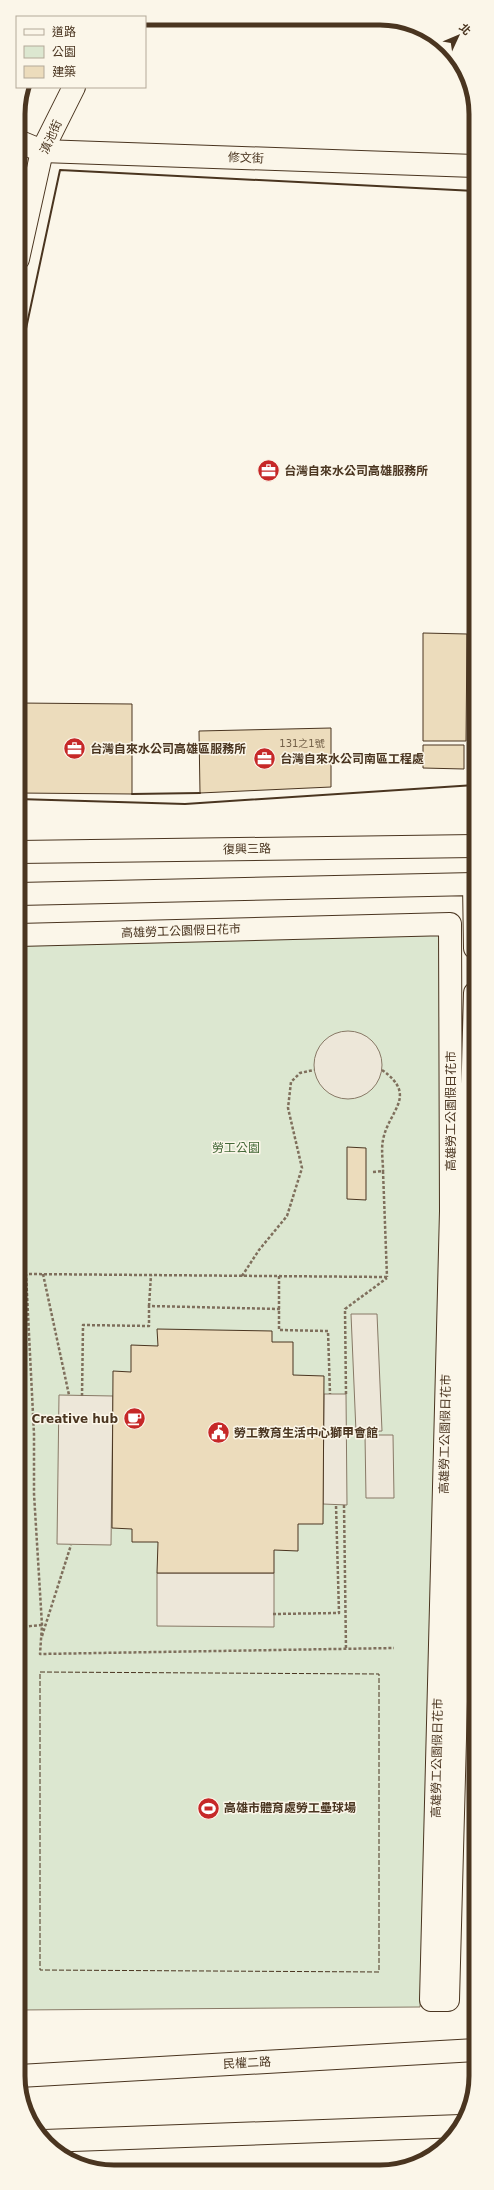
<svg xmlns="http://www.w3.org/2000/svg" width="494" height="2190" font-family="'DejaVu Sans','Noto Sans TC',sans-serif">
<style>
.green{fill:#dce7d0;stroke:#887966}
.parking{fill:#ede7d9;stroke:#887966}
.building{fill:#ecdcbc;stroke:#4a3520}
.lines{fill:none;stroke-linecap:round;stroke-linejoin:round}
.street-casing{stroke:#4a3520;stroke-width:24}
.secondary-casing{stroke:#4a3520;stroke-width:24}
.path{stroke:#7f6f5c;stroke-width:2.5;stroke-dasharray:3 2;stroke-linecap:butt}
.street{stroke:#fbf6e9;stroke-width:22}
.secondary{stroke:#fbf6e9;stroke-width:22}
.fence{stroke:#4a3520;stroke-width:1;stroke-dasharray:5 2;stroke-linecap:butt}
.wall{stroke:#4a3520;stroke-width:2}
.labels{text-anchor:middle;dominant-baseline:central;stroke-width:3;stroke-linejoin:round;paint-order:stroke}
.number-label{font-size:10px;fill:#725f47}
.street-label{font-size:12px;fill:#4a3520;stroke:#fbf6e9}
.poi-label{font-size:12px;font-weight:bold;fill:#4a3520;stroke:#fbf6e9;text-anchor:start}
.park-label{font-size:12px;fill:#436837;stroke:#fbf6e9}
.rim{fill:none;stroke:#4a3520;stroke-width:5}
</style>
<rect width="100%" height="100%" fill="#fbf6e9"/>
<polygon class="green" points="461,922 420,2007 19,2010 18,929"/>
<g class="parking">
<circle cx="348" cy="1065" r="34"/>
<polygon points="351,1314 377,1314 382,1431 356,1432"/>
<polygon points="324,1394 346,1394 347,1505 323,1504"/>
<polygon points="59,1395 113,1396 111,1545 57,1544"/>
<polygon points="365,1435 393,1435 394,1498 366,1498"/>
<polygon points="157,1573 274,1573 274,1627 157,1626"/>
</g>
<g class="building">
<polygon points="423,633 467,634 466,741 423,741"/>
<polygon points="18,703 132,704 132,794 18,793"/>
<polygon points="331,728 331,787 200,793 199,731"/>
<polygon points="423,745 464,745 464,769 423,768"/>
<polygon points="347,1147 366,1148 366,1200 347,1199"/>
<polygon points="157,1329 272,1331 272,1342 293,1342 293,1375 324,1376 323,1524 298,1524 298,1551 274,1550 274,1573 157,1573 158,1542 132,1542 132,1529 112,1528 113,1371 131,1372 131,1345 158,1346"/>
</g>
<g class="lines">
<defs>
<g id="street">
<polyline points="18,141 42,151 475,166"/>
<polyline points="18,259 42,151 74,87"/>
<polyline points="18,894 474,884 475,948"/>
<polyline points="18,935 450,924 451,1211 431,2000 448,2000 475,993"/>
</g>
<g id="secondary">
<polyline points="18,852 475,846"/>
<polyline points="19,2076 476,2050"/>
<polyline points="44,2141 461,2126"/>
</g>
</defs>
<use href="#street" class="street-casing"/>
<use href="#secondary" class="secondary-casing"/>
<g class="path">
<path d="M382,1070c37,26 6,41 1,70 -2,10 0,21 0,31"/>
<polyline points="373,1172 383,1171 387,1277"/>
<polyline points="43,1274 69,1395"/>
<polyline points="242,1276 259,1250 287,1216 302,1168 288,1108 291,1082 300,1073 314,1070"/>
<polyline points="279,1276 279,1330 328,1331 330,1394"/>
<polyline points="387,1277 26,1274 34,1434 34,1494 42,1625 40,1654 394,1648"/>
<polyline points="19,1291 27,1291"/>
<polyline points="149,1306 151,1275"/>
<polyline points="346,1394 345,1309 387,1278"/>
<polyline points="82,1396 83,1325 149,1326 149,1306 280,1309"/>
<polyline points="344,1505 346,1649"/>
<polyline points="273,1614 339,1613 336,1505"/>
<polyline points="19,1627 42,1625"/>
<polyline points="42,1636 71,1545"/>
</g>
<use href="#street" class="street"/>
<use href="#secondary" class="secondary"/>
<polygon class="fence" points="40,1672 379,1674 379,1972 40,1970"/>
<g class="wall">
<polyline points="18,366 60,170 475,191"/>
<polyline points="132,794 200,793"/>
<polyline points="18,799 185,804 475,785"/>
</g>
</g>
<defs>
<symbol id="office-disc" viewBox="-11 -11 22 22"><circle r="9.5" fill="#c62828" stroke="#fbf6e9"/><path d="M-6-3h4V-5.5h4V-3h4V5H-6ZM-1-4.5V-3h2v-1.5ZM-6 0V1H6V0Z" fill="#fff"/></symbol>
<symbol id="cafe-disc" viewBox="-11 -11 22 22"><circle r="9.5" fill="#c62828" stroke="#fbf6e9"/><path d="M-5.5-4.5H6V0H3Q3 3.5 0 3.5H-2.5Q-5.5 3.5-5.5 0ZM3-3.2v2h1.7v-2ZM-6 4.5H4V6H-6Z" fill="#fff"/></symbol>
<symbol id="civic-disc" viewBox="-11 -11 22 22"><circle r="9.5" fill="#c62828" stroke="#fbf6e9"/><path d="M-.6-6.5H3V-4.5H.6V-3L4-1V1h2V6H-6V1h2V-1L-.6-3ZM-1.2 2.5V6h2.4V2.5Z" fill="#fff"/></symbol>
<symbol id="stadium-disc" viewBox="-11 -11 22 22"><circle r="9.5" fill="#c62828" stroke="#fbf6e9"/><path d="M0-5a6.5 5 0 1 0 0 10a6.5 5 0 1 0 0-10ZM-3.5-1.8h7v3.6h-7Z" fill="#fff"/></symbol>
</defs>
<g fill-rule="evenodd">
<use href="#office-disc" x="256" y="458" width="25" height="25"/>
<use href="#office-disc" x="62" y="736" width="25" height="25"/>
<use href="#office-disc" x="252" y="746" width="25" height="25"/>
<use href="#cafe-disc" x="122" y="1406" width="25" height="25"/>
<use href="#civic-disc" x="206" y="1420" width="25" height="25"/>
<use href="#stadium-disc" x="196" y="1796" width="25" height="25"/>
</g>
<g class="labels">
<g class="number-label">
<text x="302" y="743">131之1號</text>
</g>
<g class="street-label">
<text transform="translate(51 137) rotate(-66)">滇池街</text>
<text transform="translate(246 158) rotate(2)">修文街</text>
<text transform="translate(247 849) rotate(-1)">復興三路</text>
<text transform="translate(181 931) rotate(-2)">高雄勞工公園假日花市</text>
<text transform="translate(451 1111) rotate(-90)">高雄勞工公園假日花市</text>
<text transform="translate(445 1434) rotate(-89)">高雄勞工公園假日花市</text>
<text transform="translate(437 1758) rotate(-89)">高雄勞工公園假日花市</text>
<text transform="translate(247 2063) rotate(-3)">民權二路</text>
</g>
<g class="poi-label">
<text x="284" y="471">台灣自來水公司高雄服務所</text>
<text x="90" y="749">台灣自來水公司高雄區服務所</text>
<text x="280" y="759">台灣自來水公司南區工程處</text>
<text x="118" y="1419" text-anchor="end">Creative hub</text>
<text x="234" y="1433">勞工教育生活中心獅甲會館</text>
<text x="224" y="1808">高雄市體育處勞工壘球場</text>
</g>
<g class="park-label">
<text x="236" y="1148">勞工公園</text>
</g>
</g>
<path d="M0 0H494V2190H0ZM114 25H380A89 89 0 0 1 469 114V2076A89 89 0 0 1 380 2165H114A89 89 0 0 1 25 2076V114A89 89 0 0 1 114 25Z" fill="#fbf6e9" fill-rule="evenodd"/>
<path class="rim" d="M114 25H380A89 89 0 0 1 469 114V2076A89 89 0 0 1 380 2165H114A89 89 0 0 1 25 2076V114A89 89 0 0 1 114 25Z"/>
<rect x="16" y="16" width="130" height="72" fill="#fbf6e9" stroke="#b4a999"/>
<rect x="24" y="29" width="20" height="6" fill="#fbf6e9" stroke="#b4a999"/>
<text x="52" y="36" font-size="12" fill="#4a3520">道路</text>
<rect x="24" y="46" width="20" height="12" fill="#dce7d0" stroke="#b4a999"/>
<text x="52" y="56" font-size="12" fill="#4a3520">公園</text>
<rect x="24" y="66" width="20" height="12" fill="#ecdcbc" stroke="#b4a999"/>
<text x="52" y="76" font-size="12" fill="#4a3520">建築</text>
<g transform="translate(458 36) rotate(46)" stroke="#fbf6e9" stroke-width="3" paint-order="stroke">
<path d="M0-3L7 15L0 10L-7 15Z" fill="#4a3520"/>
<text y="-6" font-size="11" font-weight="bold" text-anchor="middle" fill="#4a3520">北</text>
</g>
</svg>
